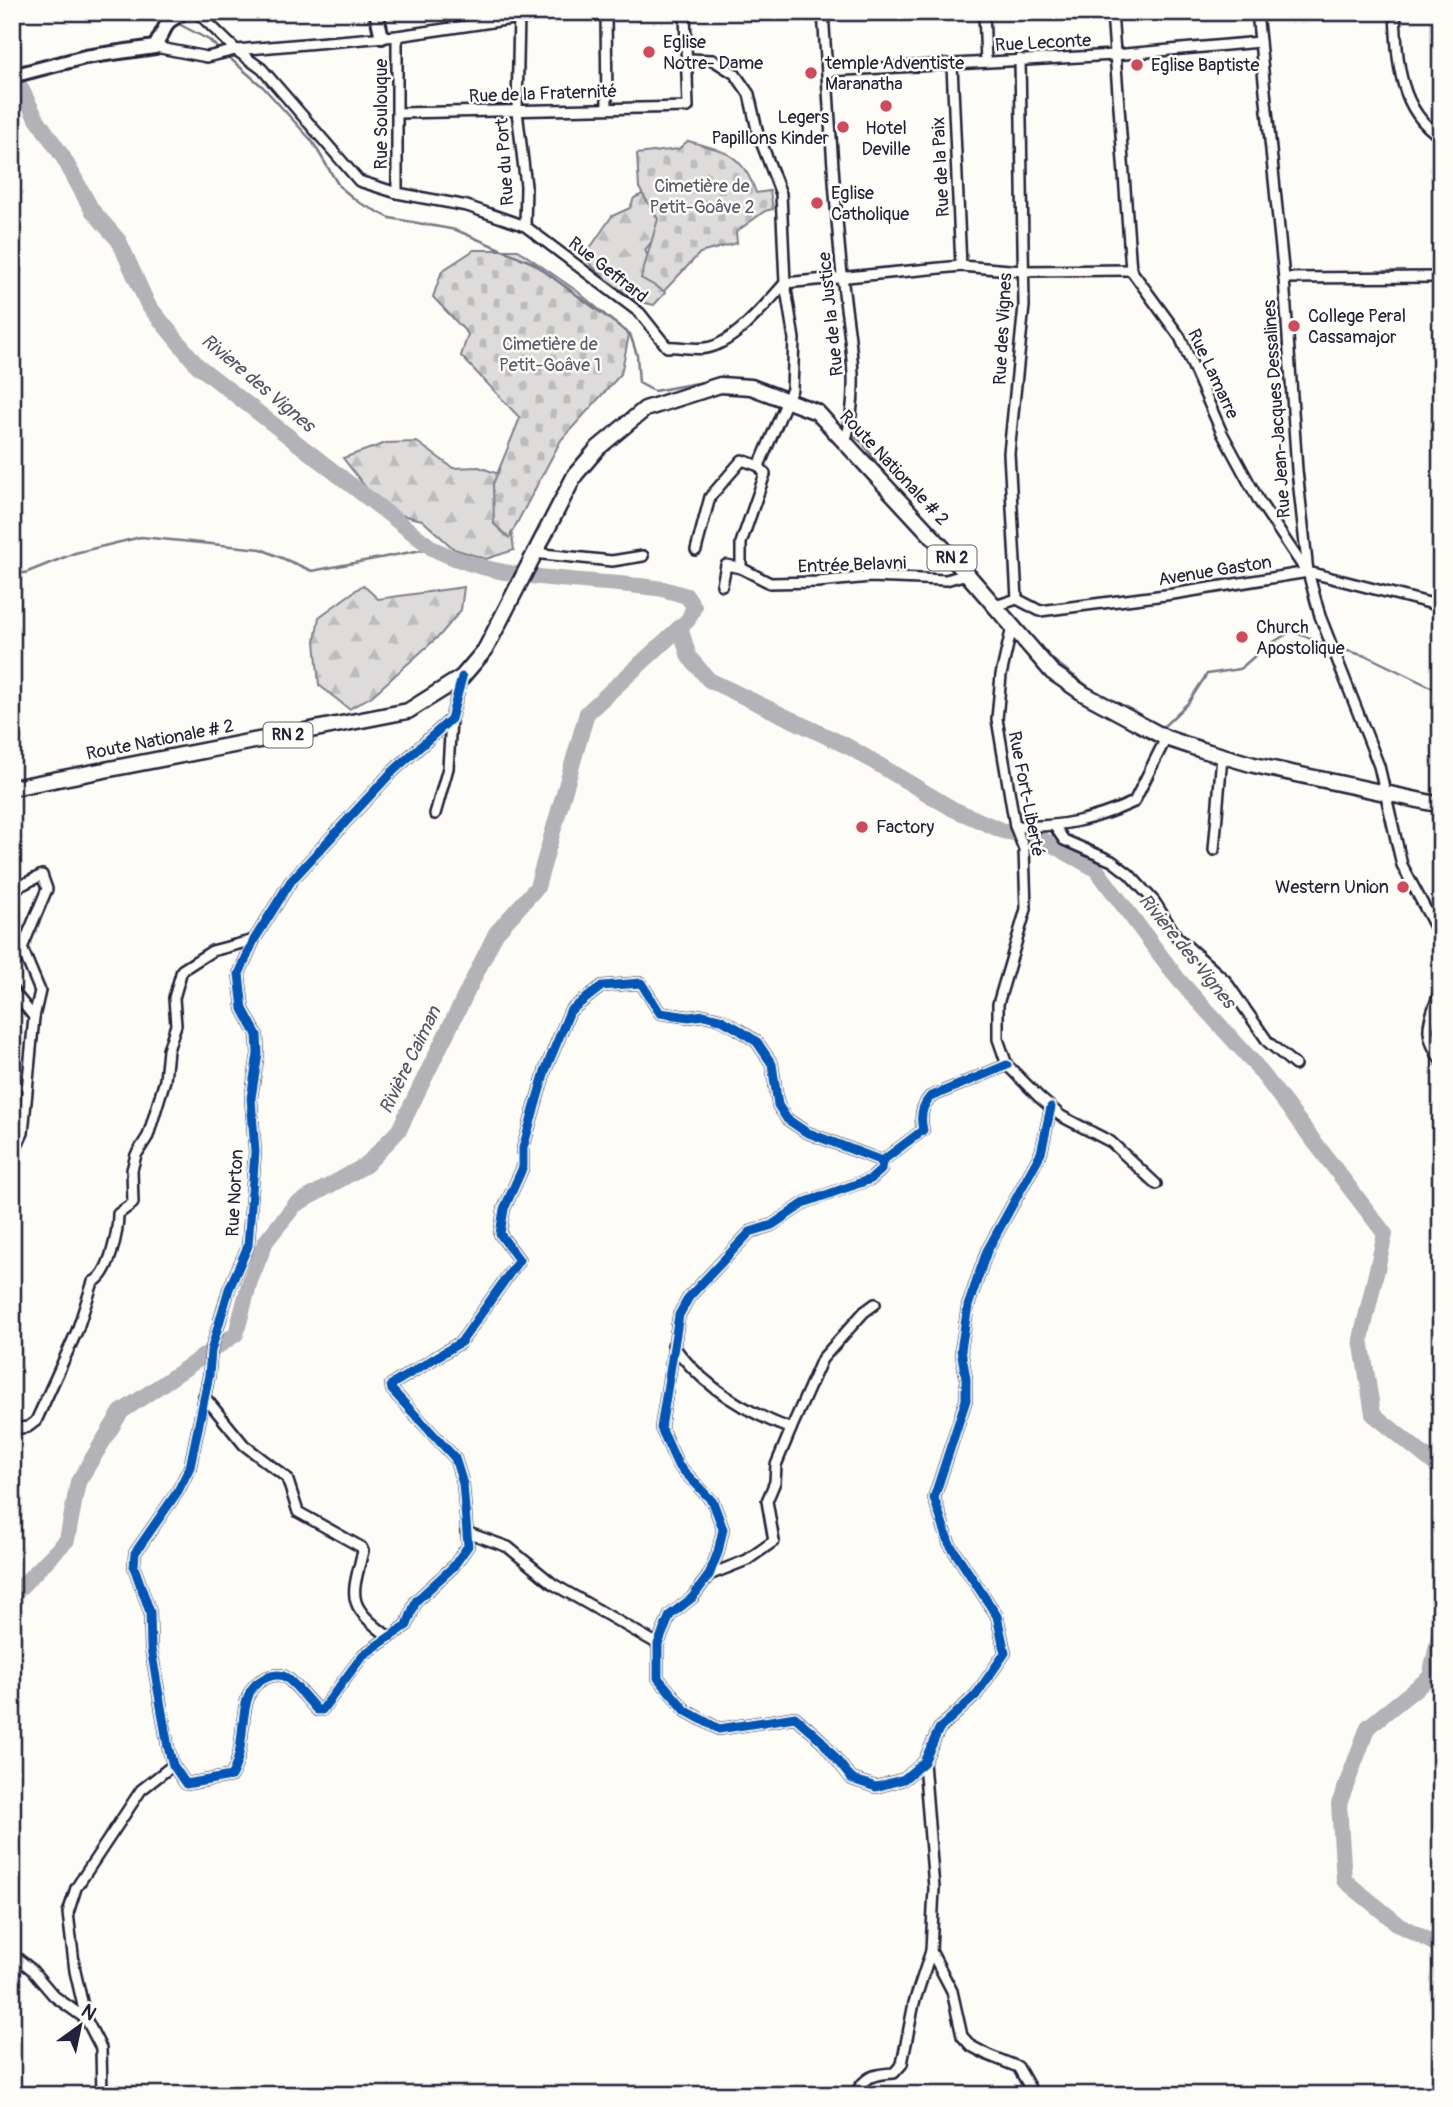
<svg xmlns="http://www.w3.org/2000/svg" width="1453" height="2107" font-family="Pangolin,sans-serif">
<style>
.forest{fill:url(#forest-firs);stroke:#807f8b;stroke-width:2}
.cemetery{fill:url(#cemetery-stones);stroke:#807f8b;stroke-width:2}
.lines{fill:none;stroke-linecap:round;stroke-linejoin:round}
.stream{stroke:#787885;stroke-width:2.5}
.river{stroke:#b2b2b7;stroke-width:16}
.street-casing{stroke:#22223b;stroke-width:14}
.secondary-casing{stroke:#22223b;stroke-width:18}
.primary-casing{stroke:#22223b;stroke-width:19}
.street{stroke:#fdfcf7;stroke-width:9}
.secondary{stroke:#fdfcf7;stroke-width:12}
.primary{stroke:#fdfcf7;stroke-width:14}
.cycleway-casing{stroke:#fdfcf7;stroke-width:13}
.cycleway{stroke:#0057b8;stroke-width:9}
.poi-dot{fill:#d1495b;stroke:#fdfcf7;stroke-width:2.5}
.labels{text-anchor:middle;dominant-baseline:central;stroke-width:5;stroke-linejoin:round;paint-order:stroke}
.shield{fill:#fdfcf7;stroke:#646373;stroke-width:2}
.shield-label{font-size:16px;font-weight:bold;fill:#22223b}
.poi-label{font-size:18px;fill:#22223b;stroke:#fdfcf7;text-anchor:start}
.street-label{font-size:18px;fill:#22223b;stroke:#fdfcf7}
.park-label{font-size:18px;fill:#5a5a6b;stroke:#fdfcf7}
.water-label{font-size:19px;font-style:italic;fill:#545466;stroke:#fdfcf7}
</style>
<defs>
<pattern id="forest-firs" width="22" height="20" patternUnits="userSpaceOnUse" patternTransform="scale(1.75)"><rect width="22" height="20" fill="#dddcdb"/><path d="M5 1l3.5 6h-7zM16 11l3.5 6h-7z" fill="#bdbcbd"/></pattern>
<pattern id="cemetery-stones" width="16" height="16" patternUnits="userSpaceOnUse" patternTransform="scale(1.75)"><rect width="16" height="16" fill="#dddcdb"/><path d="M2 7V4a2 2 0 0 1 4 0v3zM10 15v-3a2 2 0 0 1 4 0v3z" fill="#bdbcbd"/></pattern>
</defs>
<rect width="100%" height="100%" fill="#fdfcf7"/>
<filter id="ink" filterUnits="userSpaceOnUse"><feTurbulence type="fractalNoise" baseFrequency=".0143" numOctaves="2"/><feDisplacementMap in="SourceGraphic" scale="14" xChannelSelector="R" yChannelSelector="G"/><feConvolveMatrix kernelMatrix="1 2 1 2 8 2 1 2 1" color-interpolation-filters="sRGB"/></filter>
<g filter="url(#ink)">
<g class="forest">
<path d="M649,191l19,31 -23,28 20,43 -11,12c-25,-4 -54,-29 -70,-48l28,-41 18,-8 4,-10z"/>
<polygon points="417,442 453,468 479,467 504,476 514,550 486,559 454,549 422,520 384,511 343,458 386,443"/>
<polygon points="363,585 378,599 464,587 461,610 441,634 372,696 349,709 319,685 315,641 319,617"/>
</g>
<g class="cemetery">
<path d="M688,141c37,10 55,13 68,52l14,-2 3,18 -8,2 -29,21 1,11 -37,10 -36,38 -23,-13 17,-59 -19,-31 -2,-34 41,-5z"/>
<polygon points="474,250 518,250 577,291 629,335 621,374 561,440 509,538 494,524 493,484 520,418 461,356 468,334 433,297 442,271"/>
</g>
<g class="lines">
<g class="stream">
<polyline points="160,12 168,18"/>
<polyline points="177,23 209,40 221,51"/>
<polyline points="226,55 263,87 312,141 339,186 358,202 390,218 456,230 533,263 630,334 637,355 639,383 654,391 714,380"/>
<polyline points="831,418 845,429"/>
<polyline points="850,433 863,443 888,479"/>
<polyline points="12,573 25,573 75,553 141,537 261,549 312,571 432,548"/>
<polyline points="976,573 988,586"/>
<polyline points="1033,640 1048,656 1095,692"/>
<polyline points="1341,649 1369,657 1441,692"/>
<polyline points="1126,708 1163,727 1188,703 1207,674 1240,669 1265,647 1292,631 1328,646"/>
</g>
<g class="river">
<path d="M12,71l23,45 28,41 29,53 27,31 29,64 49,60 235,183c71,37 154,29 231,41l24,7 7,11 -6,13 -101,93 -50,174 -41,46 -97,197 -33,35 -71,40 -29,36 -16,40 -14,53 -115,78 -43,70 -11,58 -55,56"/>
<polyline points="680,627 689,657 709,680 849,747 953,809 1003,831 1038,837 1096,869 1178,979 1254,1063 1385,1234 1361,1339 1373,1414 1441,1469"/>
<polyline points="1441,1627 1430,1677 1368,1727 1339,1804 1344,1880 1398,1924 1441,1947"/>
</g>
<defs>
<g id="street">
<path d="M197,12l39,38 26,19 97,112 38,12 70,13 58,20 115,87 27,34c13,-1 26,3 39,1 28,-4 61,-45 79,-65l176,-17 61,5 109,-1"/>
<polyline points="606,12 607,108"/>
<path d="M823,12c6,88 10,176 19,263 6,60 20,109 3,169"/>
<polyline points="984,12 986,62"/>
<polyline points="1112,12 1131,270 1180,337 1222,433 1259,501 1306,571"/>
<polyline points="1257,12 1284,278 1297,470 1308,572 1320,616 1379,766 1402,865 1441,938"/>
<path d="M1395,12c2,46 3,98 46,125"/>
<polyline points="519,14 517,111 526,186 525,226"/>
<polyline points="155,47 207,57 236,50 397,36 520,18 592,12"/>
<polyline points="688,59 713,60 735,74 749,94 758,134 781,194 785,283 794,339 792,389 759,466 765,474 741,543 741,568 726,565 722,585"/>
<polyline points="952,65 961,266"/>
<polyline points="827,71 1114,55 1260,42"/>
<polyline points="399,113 688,107 685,12"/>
<polyline points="397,193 397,36"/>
<polyline points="1284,278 1441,277"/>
<polyline points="696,550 710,497 742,460 759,466"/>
<polyline points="533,553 612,561 643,556"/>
<polyline points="741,568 770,583 818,582 870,577 946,580 967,574"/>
<polyline points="1017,599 1009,453 1024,306 1020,59"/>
<polyline points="995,606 1017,599 1040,611 1173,594 1308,572 1441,606"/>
<polyline points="1012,627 1001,675 997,719 1015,826 1024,849 1026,909 998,1004 998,1039 1007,1065 1039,1097 1061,1116 1111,1142 1156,1184"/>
<path d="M462,677l-11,42 -60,54 -100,108 -37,59 -15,34 4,35 14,26 1,19 -7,44 4,54 -7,94 -19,43 -18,62 -2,24 -19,92 -12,24 -43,62 -1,14 16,45 1,37 17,98 5,18 13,19 45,-8c15,-26 8,-61 19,-84 6,-12 26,-22 37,-14 11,9 21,22 30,32h5l41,-55 44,-30 9,-24 37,-34 15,-21 -5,-62 -8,-26 -63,-68 -1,-5 70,-43 58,-82 -19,-26 4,-25 19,-42v-19l22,-77 25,-60 32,-25 39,-3 19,30 29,4 15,-2 16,4 18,10 19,13 15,22 6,41 9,14 19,13 76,29"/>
<polyline points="435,814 448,768 451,719"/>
<path d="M1015,826c44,2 79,-6 119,-24l32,-64"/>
<polyline points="1055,827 1064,840 1112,861 1129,874 1154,901 1177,937 1225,980 1268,1042 1295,1065"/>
<polyline points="1214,850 1222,756"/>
<polyline points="12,890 42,875 47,889 22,948"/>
<polyline points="12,934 22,948 40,991 34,1017 23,1133 12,1156"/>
<path d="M1441,986c-9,33 -22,42 0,75"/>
<polyline points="12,990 34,1017"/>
<path d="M1007,1065l-77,32c-8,9 -10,21 -7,33l-41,31 -1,9 -10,9 -65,23 -34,23 -22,7 -61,65 -10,18 -18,113 17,37 35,37 10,27 -5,23 -9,23 -17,23 -22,17 -12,29v34l28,33 33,18 76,-12 26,23 31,39 24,8 28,-8 20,-17 15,-33 37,-34 29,-42 -8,-37 -48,-73 -15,-45 32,-98v-22l-5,-28 7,-44 19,-55 54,-98 10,-46"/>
<path d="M673,1345c28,40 73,67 118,84"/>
<path d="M204,1396l40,49 43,33 11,34 63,35 2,4c-12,48 -17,53 26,86"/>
<path d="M12,1429l16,-2 8,-6 41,-90 16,-49c17,-7 25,-51 25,-68l15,-11 -1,-33 4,-15 12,-19 17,-56 3,-30 8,-25 -2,-27 8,-28 30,-19 42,-11"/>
<polyline points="466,1532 508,1547 553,1584 658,1644"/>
<polyline points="709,1575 747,1560 774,1541 767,1501 775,1482 776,1465 791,1429 822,1359 864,1312 875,1304"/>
<polyline points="931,1951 952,1991 962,2036 971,2046 988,2055 1018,2067 1034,2095"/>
<polyline points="12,1954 31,1969 54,1996 86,2019"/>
<polyline points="102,2095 101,2048 86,2019 75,1971 68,1913 76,1888 141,1790 173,1765"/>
<path d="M855,2095c9,-19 19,-21 39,-22l8,-9 12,-61 17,-52 3,-63 -10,-126"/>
</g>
<g id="secondary">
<polyline points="376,12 382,37"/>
<polyline points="12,76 85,57 155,47 168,22 183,12"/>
</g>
<polyline id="primary" points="12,788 408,711 462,677 485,650 575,475 598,448 645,409 720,385 751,387 817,412 967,574 1052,672 1084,694 1166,738 1199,749 1254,765 1441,805"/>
</defs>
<use href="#street" class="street-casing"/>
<use href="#secondary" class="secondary-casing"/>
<use href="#primary" class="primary-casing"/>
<use href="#street" class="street"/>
<use href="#secondary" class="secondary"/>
<use href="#primary" class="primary"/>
<defs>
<g id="cycleway">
<path d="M462,677l-11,42 -60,54 -100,108 -37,59 -15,34 4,35 14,26 1,19 -7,44 4,54 -7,94 -19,43 -18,62 -2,24 -19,92 -12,24 -43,62 -1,14 16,45 1,37 17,98 5,18 13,19 45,-8c15,-26 8,-61 19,-84 6,-12 26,-22 37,-14 11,9 21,22 30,32h5l41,-55 44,-30 9,-24 37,-34 15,-21 -5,-62 -8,-26 -63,-68 -1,-5 70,-43 58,-82 -19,-26 4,-25 19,-42v-19l22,-77 25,-60 32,-25 39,-3 19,30 29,4 15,-2 16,4 18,10 19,13 15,22 6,41 9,14 19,13 76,29"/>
<path d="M1007,1065l-77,32c-8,9 -10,21 -7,33l-41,31 -1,9 -10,9 -65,23 -34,23 -22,7 -61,65 -10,18 -18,113 17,37 35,37 10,27 -5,23 -9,23 -17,23 -22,17 -12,29v34l28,33 33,18 76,-12 26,23 31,39 24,8 28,-8 20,-17 15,-33 37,-34 29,-42 -8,-37 -48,-73 -15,-45 32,-98v-22l-5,-28 7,-44 19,-55 54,-98 10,-46"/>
</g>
</defs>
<use href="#cycleway" class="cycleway-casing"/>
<use href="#cycleway" class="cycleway"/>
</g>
</g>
<g class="poi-dot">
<circle cx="649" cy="52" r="7"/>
<circle cx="1137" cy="65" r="7"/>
<circle cx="811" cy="73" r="7"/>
<circle cx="886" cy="106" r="7"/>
<circle cx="843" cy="127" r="7"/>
<circle cx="817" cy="203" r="7"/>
<circle cx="1294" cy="326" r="7"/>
<circle cx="1242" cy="637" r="7"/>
<circle cx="862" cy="827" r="7"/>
<circle cx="1403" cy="887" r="7"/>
</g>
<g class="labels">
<g class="shield">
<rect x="927.5" y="545.5" width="49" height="25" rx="5"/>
<rect x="263.5" y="722.5" width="49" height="25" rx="5"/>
</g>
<g class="shield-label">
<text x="952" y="558">RN 2</text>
<text x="288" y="735">RN 2</text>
</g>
<g class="poi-label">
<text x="663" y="42">Eglise<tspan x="663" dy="21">Notre- Dame</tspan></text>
<text x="825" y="63">temple Adventiste<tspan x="825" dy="21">Maranatha</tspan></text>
<text x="1151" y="65">Eglise Baptiste</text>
<text x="829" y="117" text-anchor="end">Legers<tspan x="829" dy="21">Papillons Kinder</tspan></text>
<text x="886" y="128" text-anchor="middle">Hotel<tspan x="886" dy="21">Deville</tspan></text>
<text x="831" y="193">Eglise<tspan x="831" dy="21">Catholique</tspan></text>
<text x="1308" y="316">College Peral<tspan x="1308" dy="21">Cassamajor</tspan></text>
<text x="1256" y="627">Church<tspan x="1256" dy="21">Apostolique</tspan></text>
<text x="876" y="827">Factory</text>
<text x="1389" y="887" text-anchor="end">Western Union</text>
</g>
<g class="street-label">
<text transform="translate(1043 43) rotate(-3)">Rue Leconte</text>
<text transform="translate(543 94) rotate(-2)">Rue de la Fraternité</text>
<text transform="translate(381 114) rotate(-90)">Rue Soulouque</text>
<text transform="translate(505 162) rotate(-94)">Rue du Port</text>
<text transform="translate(941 167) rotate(-93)">Rue de la Paix</text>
<text transform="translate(608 270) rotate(38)">Rue Geffrard</text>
<text transform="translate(831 314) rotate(-96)">Rue de la Justice</text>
<text transform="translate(1003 329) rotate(-87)">Rue des Vignes</text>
<text transform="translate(1213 374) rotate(65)">Rue Lamarre</text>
<text transform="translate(1277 409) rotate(-94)">Rue Jean-Jacques Dessalines</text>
<text transform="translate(894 468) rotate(47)">Route Nationale # 2</text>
<text transform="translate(852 565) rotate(-2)">Entrée Belavni</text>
<text transform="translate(1215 571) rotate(-9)">Avenue Gaston</text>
<text transform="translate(160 740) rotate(-11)">Route Nationale # 2</text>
<text transform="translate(1026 794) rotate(79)">Rue Fort-Liberté</text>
<text transform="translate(235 1193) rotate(-87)">Rue Norton</text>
</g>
<g class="park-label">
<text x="702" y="186">Cimetière de<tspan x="702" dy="21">Petit-Goâve 2</tspan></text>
<text x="550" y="344">Cimetière de<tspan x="550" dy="21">Petit-Goâve 1</tspan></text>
</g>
<g class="water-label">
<text transform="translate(258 383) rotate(40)">Riviere des Vignes</text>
<text transform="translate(1187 951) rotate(51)">Riviere des Vignes</text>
<text transform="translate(410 1060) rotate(-64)">Rivière Caiman</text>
</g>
</g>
<rect width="1453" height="2107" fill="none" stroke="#fdfcf7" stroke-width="42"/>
<rect x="21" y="21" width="1411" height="2065" fill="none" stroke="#22223b" stroke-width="2.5" filter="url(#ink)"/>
<g transform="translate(80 2026) rotate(33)" stroke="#fdfcf7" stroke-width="5" paint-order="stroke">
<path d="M0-5L12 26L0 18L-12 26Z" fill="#22223b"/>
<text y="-10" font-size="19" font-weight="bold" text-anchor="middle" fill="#22223b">N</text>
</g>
</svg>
